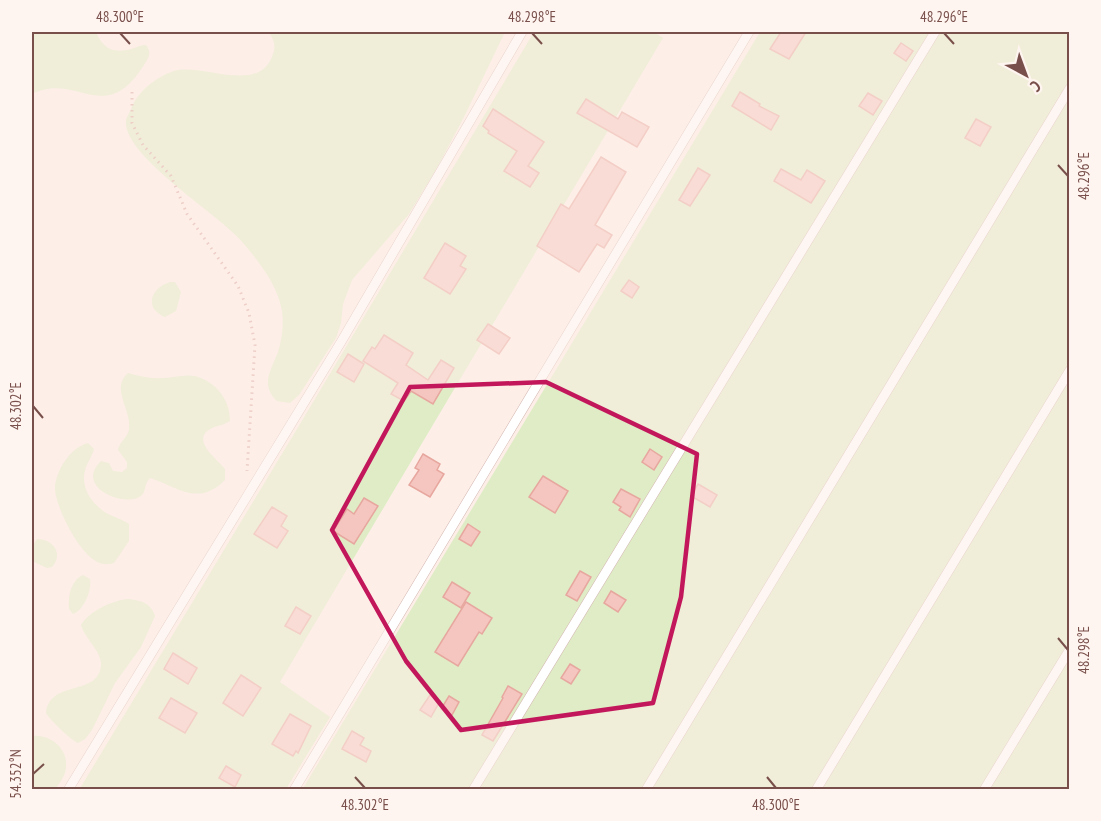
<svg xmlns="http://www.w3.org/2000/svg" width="1101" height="821" font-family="'PT Sans Narrow',sans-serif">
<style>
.green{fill:#dfecc6}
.building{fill:#f4c6bf;stroke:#e7a79f;stroke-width:1.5}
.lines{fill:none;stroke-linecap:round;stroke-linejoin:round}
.lane-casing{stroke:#d3b6b0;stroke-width:10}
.path{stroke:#d9a8a1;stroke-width:3;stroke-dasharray:1.5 4.5;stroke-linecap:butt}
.lane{stroke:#fff;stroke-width:9}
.marked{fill:none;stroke:#c2185b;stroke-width:4.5;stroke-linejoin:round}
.ticks{fill:none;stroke:#794f4b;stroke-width:2}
.neatline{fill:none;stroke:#794f4b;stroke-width:2}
.ticks-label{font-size:15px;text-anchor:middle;fill:#794f4b}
</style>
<rect width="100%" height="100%" fill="#fdefe8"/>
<g class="green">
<path d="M32,32h64c6,14 14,21 31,18 7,-1 12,-5 19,-5 6,8 3,12 -2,20 -40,63 -66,6 -112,29z"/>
<path d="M250,32h255l-41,85 -27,51 -28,46 -57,66 -9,24 -2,19 -5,15 -37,57 -9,8 -13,-2c-17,-16 -6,-31 1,-49 4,-13 6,-27 4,-41 -4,-25 -22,-48 -38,-67 -22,-28 -121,-87 -118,-123 0,-3 4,-9 5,-12 7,-18 25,-32 43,-38 28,-9 86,25 99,-17 3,-8 1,-15 -4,-21z"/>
<polygon points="534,32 654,32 663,38 280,682 330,717 286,789 79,790 297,429"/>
<polygon points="760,32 1069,32 1069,789 302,790"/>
<path d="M171,282h4l6,10 -5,19 -11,6c-22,-9 -14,-30 6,-35z"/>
<path d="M128,373c11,3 22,6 33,5 11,0 24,-4 34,-2 21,6 35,23 35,45 -6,4 -11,4 -18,7 -23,11 5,31 13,41v11c-27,27 -47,7 -75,-2 -6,6 -4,13 -8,17 -14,14 -69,-7 -41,-34l8,2 4,8 9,1 5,-4v-6l-9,-12c2,-9 10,-13 11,-21 3,-19 -19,-41 -1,-56z"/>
<path d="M88,443l6,6c-2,8 -8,15 -9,22 -5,17 8,35 23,43 8,4 14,5 21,10v17l-15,22c-4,1 -10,2 -14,0 -19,-6 -44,-54 -45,-74 0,-18 16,-42 33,-46z"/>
<path d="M37,539c16,0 27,15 15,28l-5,1 -15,-7v-14z"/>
<path d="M83,575l7,4c2,11 -6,31 -17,35l-4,-5c-1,-12 1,-28 14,-34z"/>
<path d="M129,599c13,2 22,4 26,17l-14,31 -26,36 -23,47 -7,9 -7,4c-7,-3 -29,-24 -32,-30 4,-35 55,-15 55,-50 -1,-13 -15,-23 -20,-38 8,-14 32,-25 48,-26z"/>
<path d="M32,736c18,-2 36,12 34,32 -1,8 -6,15 -11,21h-23z"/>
</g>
<g class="building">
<polygon points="781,32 806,32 789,59 770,49"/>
<polygon points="901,43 913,51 906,61 894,53"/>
<polygon points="740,92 760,104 759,106 779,116 771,130 732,106"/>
<polygon points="868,93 882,101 873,115 859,106"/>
<polygon points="586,99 618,119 622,112 649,127 637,147 577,113"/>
<polygon points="493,109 544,142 528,166 539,173 530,187 504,171 517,151 488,133 489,131 483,126"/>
<polygon points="976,119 991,127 980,146 965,138"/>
<polygon points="601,157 626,172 595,225 612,235 604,248 597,244 579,272 537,246 561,204 569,209"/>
<polygon points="698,168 710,175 690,206 679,200"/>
<polygon points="781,169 801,180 807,170 825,181 811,203 774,181"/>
<polygon points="445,243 466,256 460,266 466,269 450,294 424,278"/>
<polygon points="629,280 639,287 632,298 621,291"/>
<polygon points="488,324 510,338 499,354 477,340"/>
<polygon points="384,335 413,353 406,365 428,380 441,360 454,368 433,404 411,391 404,401 391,394 398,383 363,361 372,347 375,349"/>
<polygon points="348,354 364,364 354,382 337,372"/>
<polygon points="650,449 662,457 654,470 642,462"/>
<polygon points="423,454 440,464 437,470 444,474 430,497 409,485 419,470 415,468"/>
<polygon points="543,476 568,491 555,513 529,497"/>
<polygon points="698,484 717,495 710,507 691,496"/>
<polygon points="621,489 640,499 630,517 619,510 621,507 613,502"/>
<polygon points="364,498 378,506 354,544 333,531 347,509 354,514"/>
<polygon points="272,507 287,516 281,526 288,531 277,548 254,534"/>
<polygon points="468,524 480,532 471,546 459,539"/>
<polygon points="580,571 591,577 577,601 566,595"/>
<polygon points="452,582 470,593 461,608 443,597"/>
<polygon points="611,591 626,600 618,612 604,603"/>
<polygon points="466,602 492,618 482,634 479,632 458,666 435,652"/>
<polygon points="296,607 311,616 300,634 285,626"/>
<polygon points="173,653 197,668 188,684 164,669"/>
<polygon points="570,664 580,670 571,684 561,678"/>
<polygon points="241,675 261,688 243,716 223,703"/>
<polygon points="508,686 522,694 493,741 482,735 503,698 502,697"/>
<polygon points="430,695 440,701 431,717 420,710"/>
<polygon points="449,696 459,702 452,715 441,709"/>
<polygon points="171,698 197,713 185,733 159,718"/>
<polygon points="290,714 311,726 298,753 296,751 293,756 272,744"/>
<polygon points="352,731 364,738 360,745 371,751 366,762 342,749"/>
<polygon points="226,766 241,775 235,787 219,778"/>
</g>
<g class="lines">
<defs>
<g id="lane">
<polyline points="68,790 341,342 522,32"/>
<polyline points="294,790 749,32"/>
<polyline points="473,790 935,32"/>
<polyline points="646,790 1070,88"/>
<polyline points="816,790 1070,370"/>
<polyline points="984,790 1070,649"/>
</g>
</defs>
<use href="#lane" class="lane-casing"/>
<polyline class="path" points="132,92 132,123 143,145 171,176 187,214 238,286 249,313 255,345 247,471"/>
<use href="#lane" class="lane"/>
</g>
<path d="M0 0H1101V821H0ZM546,382l151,72 -16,143 -28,106 -192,27 -55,-69 -74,-131 78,-143z" fill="#fdefe8" fill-opacity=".55" fill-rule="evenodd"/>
<path class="marked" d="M546,382l151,72 -16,143 -28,106 -192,27 -55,-69 -74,-131 78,-143z"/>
<path class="ticks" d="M120,33l10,11M532,33l10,11M944,33l10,11M1058,165l10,11M33,406l10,12M1058,638l10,12M33,774l11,-10M355,777l10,11M767,777l9,11"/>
<rect width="1101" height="821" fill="none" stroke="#fff5f0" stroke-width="66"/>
<g transform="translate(1026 75) rotate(139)" stroke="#fff5f0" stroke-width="4.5" paint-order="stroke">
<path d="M0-4.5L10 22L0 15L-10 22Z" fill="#794f4b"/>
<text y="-9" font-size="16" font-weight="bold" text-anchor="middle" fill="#794f4b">С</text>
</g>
<rect x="33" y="33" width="1035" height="755" class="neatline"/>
<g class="ticks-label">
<text x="120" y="22">48.300°E</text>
<text x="532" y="22">48.298°E</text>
<text x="944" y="22">48.296°E</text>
<text transform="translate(1084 176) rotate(-90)" y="5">48.296°E</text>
<text transform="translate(16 406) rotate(-90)" y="5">48.302°E</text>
<text transform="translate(1084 650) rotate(-90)" y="5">48.298°E</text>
<text transform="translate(16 774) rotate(-90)" y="5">54.352°N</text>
<text x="365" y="810">48.302°E</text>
<text x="776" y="810">48.300°E</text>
</g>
</svg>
